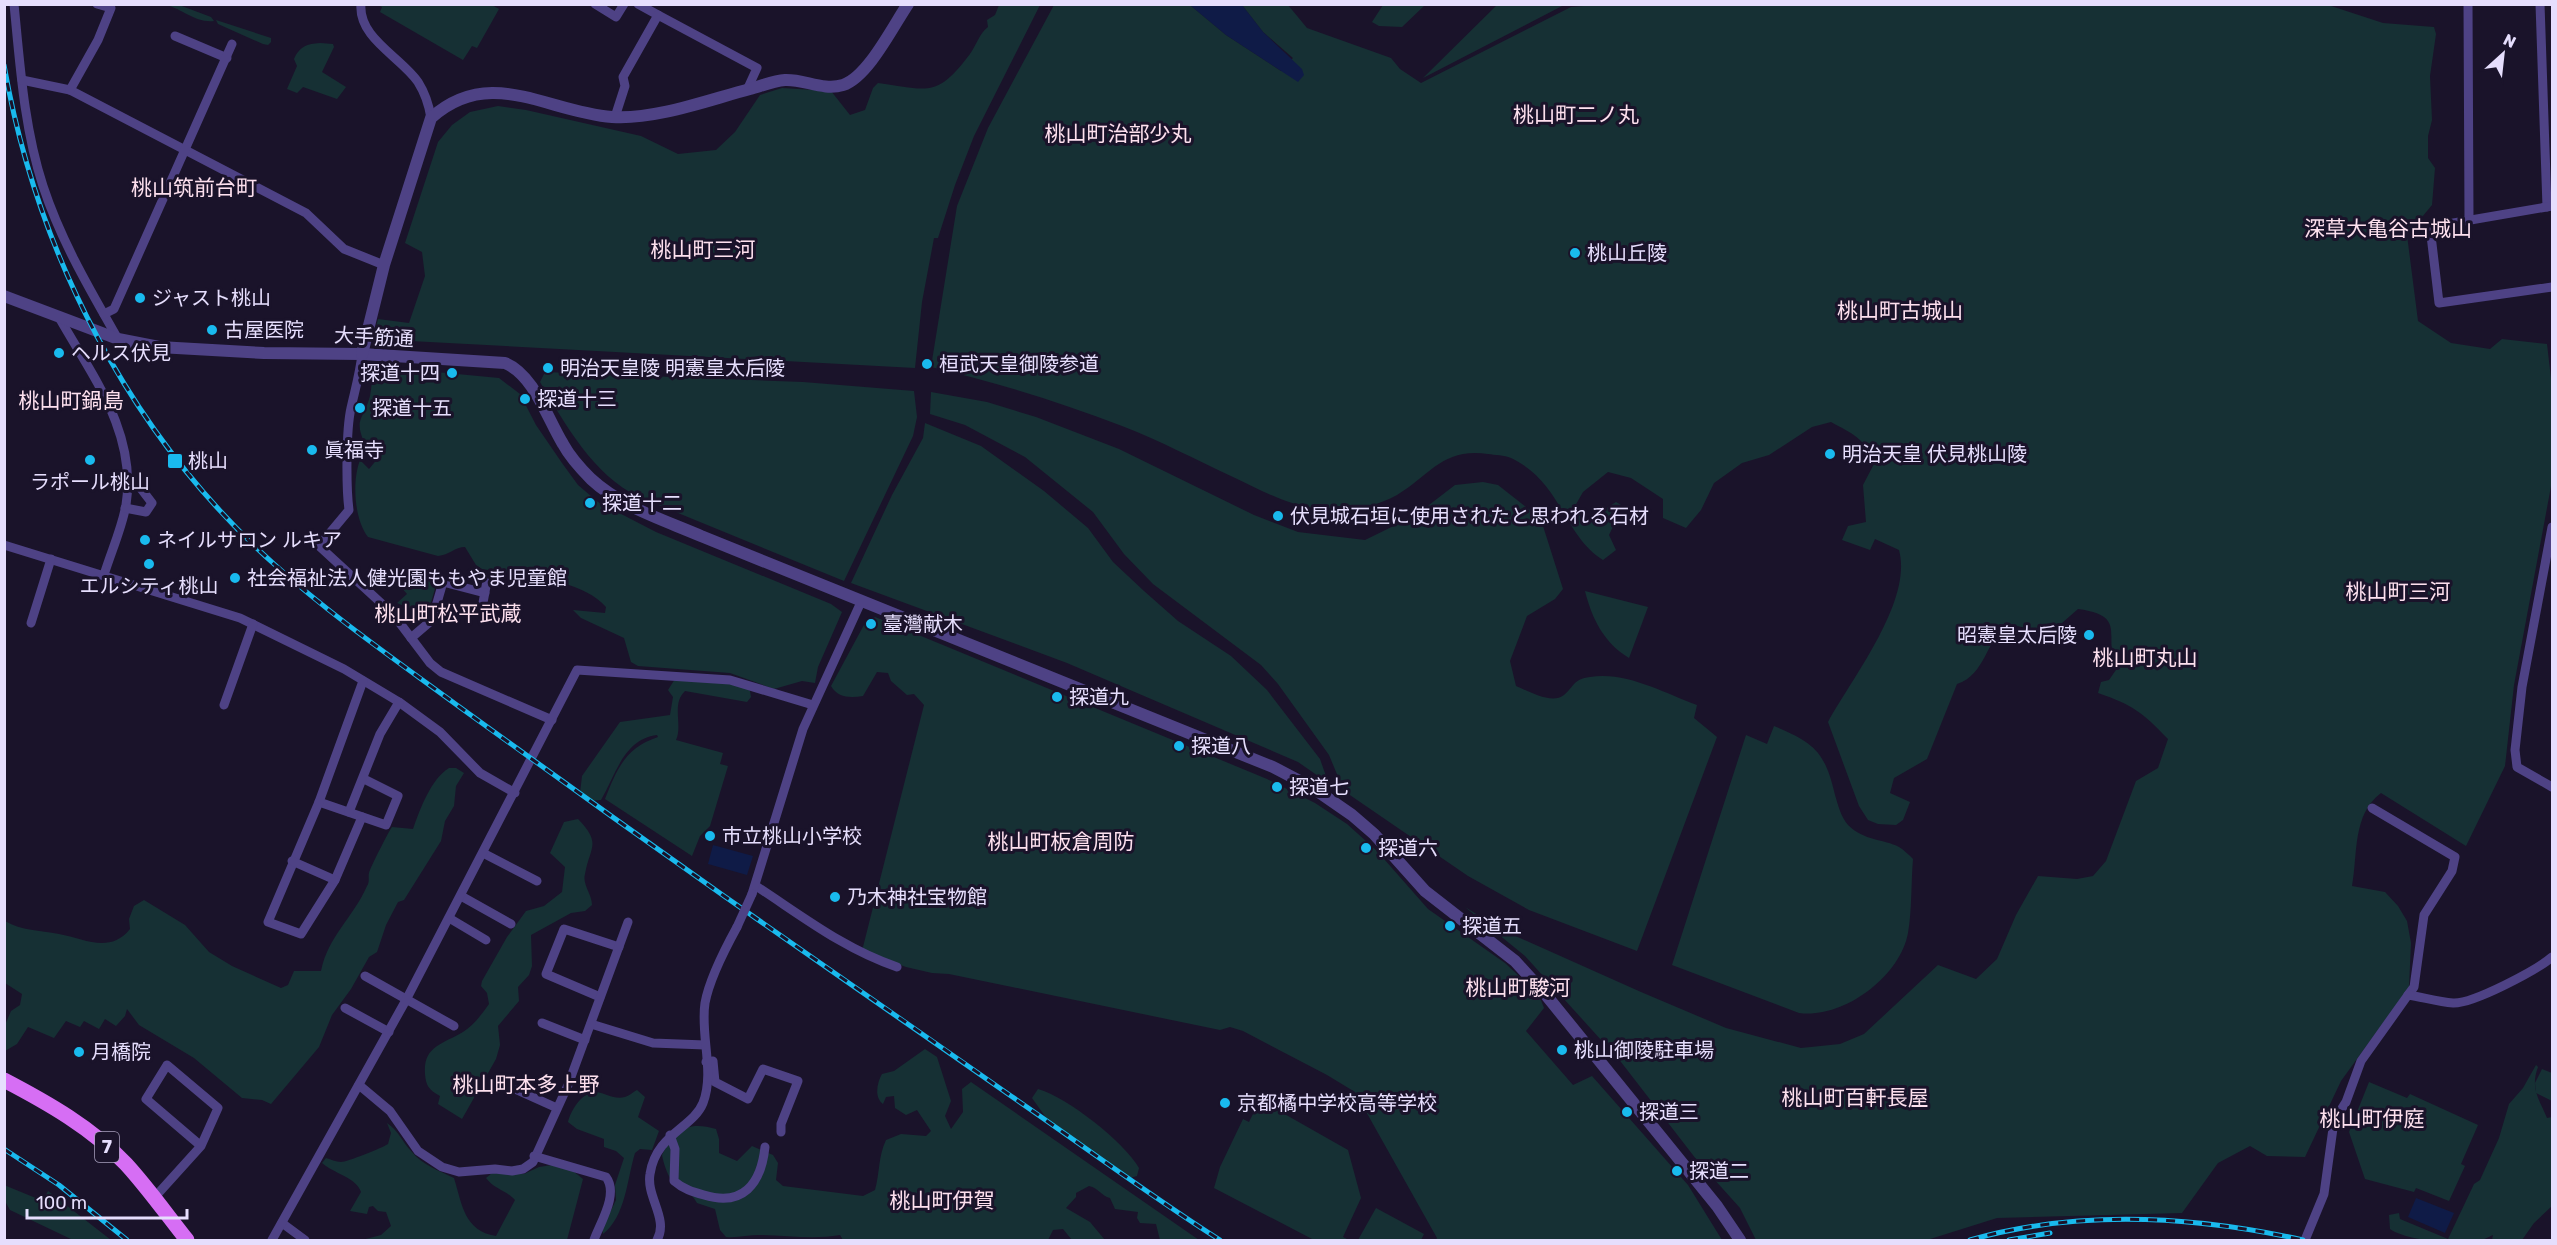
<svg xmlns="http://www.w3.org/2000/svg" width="2557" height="1245" font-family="Rubik,'Noto Sans JP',sans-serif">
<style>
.green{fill:#163034}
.water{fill:#0f1b47}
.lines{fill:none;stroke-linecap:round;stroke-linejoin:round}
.minor{stroke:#4e4285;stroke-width:9}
.tertiary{stroke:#4e4285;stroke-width:12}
.primary{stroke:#d66ef4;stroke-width:15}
.rail-casing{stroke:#19baee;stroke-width:5}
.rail{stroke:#1a132a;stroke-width:3;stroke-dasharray:9;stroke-linecap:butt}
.minor-bridge{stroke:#4e4285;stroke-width:9}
.poi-dot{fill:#19baee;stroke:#1a132a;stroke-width:2}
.labels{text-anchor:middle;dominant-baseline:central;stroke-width:6;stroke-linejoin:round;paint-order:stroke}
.shield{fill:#1a132a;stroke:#a9a1be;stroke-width:1.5}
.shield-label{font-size:18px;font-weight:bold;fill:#e6defd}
.poi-label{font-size:20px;fill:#e6defd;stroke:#1a132a;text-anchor:start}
.street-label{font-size:20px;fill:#e6defd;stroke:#1a132a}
.neighbourhood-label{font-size:21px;fill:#fde0ee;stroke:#1a132a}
</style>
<rect width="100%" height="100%" fill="#1a132a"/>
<g class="green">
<polygon points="490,4 499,9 477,48 472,46 463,60 380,12 382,7 378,5"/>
<polygon points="1497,4 1564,5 1423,78 1497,5"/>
<path d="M1608,4l720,1 55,18 51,4 2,7 -6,42 2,44 -4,16v22l7,10 -3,37 -25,30 11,86 33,22 39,6 12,-10 45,5 5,43v94l-38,204 -9,81 -39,80 -85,-53c-29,22 -23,61 -29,93l33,6 13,14 9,15 4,22 -2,44 -68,94 -36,76 -38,-1 -17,-10 -32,17 -36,50 -185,5 -70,22h-171l-16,-32 -44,-49 -75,-97 -96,-106 -60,-49 37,23 139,62 85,36 75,20 39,-4 24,-10 74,-69 38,14 21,-20 19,-44 22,-39 39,3 16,-3 13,-15 30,-80 22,-13 10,-29c-26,-27 -35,-34 -70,-46l3,-11 8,-2 9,-13c-18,-28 13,-51 -40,-58l-16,14 -8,12 -45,-11c-23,14 -23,51 -52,60l-30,75 -33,19 -4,15 20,9 -7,18 -7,5 -18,-1 -10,-4 -9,-14 -31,-84c24,-44 85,-121 71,-172l-24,-11 -5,11 -28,-10 6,-14 18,-4 -3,-37 12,-23c-11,-24 -22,-28 -44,-40l-19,5 -43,28 -27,8 -28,20 -13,27 -15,18 -23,-10v-19l-32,-21 -23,-6 -25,20 -8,14 4,9 9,5 28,-18 7,4 -14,29 7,15 -13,10c-40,-25 -41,-78 -92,-102 -7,-3 -16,-3 -23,-4 -46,-6 -56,20 -91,41 -24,14 -57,17 -84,13 -27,-4 -55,-19 -80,-31 -37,-17 -74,-37 -111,-51 -62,-24 -127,-44 -191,-59l26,-161 31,-78 66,-123h136l36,30 55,36 12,-13 -30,-26 -21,-27h46l19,23 84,30 9,11 21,14 150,-76z"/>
<path d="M166,5h13l32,12 3,4c-19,2 -31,-12 -48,-16z"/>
<path d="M999,5h41l-66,131 -19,49 -17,53h-4l-12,64 -7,66 -542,-29 5,-20 31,4 16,-47 -3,-24 -17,-9 33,-101 14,-17 18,-13 28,-6 28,4 115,26 37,18 38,-4 19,-18 25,-37 22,-7 49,3 19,24 15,-5 8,-22 5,-5c51,7 59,15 92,-29 7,-10 9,-20 18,-27l-1,-7 8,-5z"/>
<polygon points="1383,5 1383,4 1425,5 1402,27 1379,26 1372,22"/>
<polygon points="216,20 271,38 271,42 268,45 263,44 218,24"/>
<path d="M320,43l13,1 1,3 -12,25 24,15 -9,12 -34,-12 -6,6 -10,-4 10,-23 -3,-7c6,-13 13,-15 26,-16z"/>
<path d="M373,366l126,12 21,16 16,31 26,38 16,22 20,17 58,30 175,72 11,8 -24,55 -3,16 -13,-2 -28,8 -44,-16 -92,-7 -7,-4 -7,-24 -43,-20 -8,-8 32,3 1,-6c-26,-29 -86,-32 -124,-38l-6,-4 -11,-18c-10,0 -16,8 -27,9l-70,-19c-14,-18 -16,-56 -8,-77l9,9 10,-12 -3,-8 -10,-2c-13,-30 -3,-25 4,-51 2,-10 2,-20 3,-30z"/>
<path d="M545,372l258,10 111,9 3,26 -4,19 -69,145 -205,-84c-46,-22 -74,-73 -99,-115z"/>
<path d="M931,392l56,10 49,15 83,32 135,66 44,17 67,8 51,-25 39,-30 28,-3 15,3 32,25 13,16 20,63 -8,10 -28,17 -17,45 6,25c12,5 36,19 48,9 10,-8 9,-16 26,-18 36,-6 74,16 107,28l-3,13 23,19 -80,214 -108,-41 -61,-34 -124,-85 -15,-36 -51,-71 -17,-19 -108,-81 -29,-30 -31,-42 -68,-55 -60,-32 -35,-11z"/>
<polygon points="925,423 981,446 1044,491 1088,528 1113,562 1144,591 1178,621 1231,656 1267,690 1320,759 1326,776 1321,778 1298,762 1067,663 851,583 892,495 923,438"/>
<polygon points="411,569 439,575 427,616 397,603 407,594 401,587 408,582"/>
<path d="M1585,591l63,16 -19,51c-25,-15 -37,-39 -44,-67z"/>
<path d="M875,617l392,162 48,24 32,21 30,27 51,58 77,54 34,32 5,13 -18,23 47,54 19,-9 96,109 34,55h-286l1,-2 -82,-146 -28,-17 -84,-44 -13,-4 -10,3 -271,-56 -17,-1 -26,-6 -44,-16 62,-246 -10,-11 -7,1 -16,-14 -3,-8 -11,-1 -14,24c-13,2 -25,2 -32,-10l34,-63z"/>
<path d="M675,679l66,6 9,6 1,6 -4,5 -62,-11c-14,13 -2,34 -9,49l47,13 -3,11 8,2 -18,60 -10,10 -8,20 -87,-57c12,-30 20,-51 53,-62l-1,-2c-33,4 -41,39 -56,65l-12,1 -9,-8 2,-17 38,-54 50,-7 3,-18 -5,-7z"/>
<path d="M1774,726c41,17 51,26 61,69 3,10 6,22 13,30 16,16 36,14 51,22 5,3 10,8 14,12 -2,24 -1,50 -5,74 -8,44 -65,86 -109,80l-127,-48 74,-230 21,9z"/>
<path d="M449,768h7l8,5 -8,13 -2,20 -9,15 -4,20 -37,59 -6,2 -12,23 -9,27 -8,5 -18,32 -19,26 -13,32 -48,57 -9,-4 -20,-2 -48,-40 -55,-33 -12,-16 -2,7 -9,10 -11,-7 -6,10 -15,-8 -4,6 -14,-6 -12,17 -26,-11 -11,17 -12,7v-26l6,-14 9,-6 2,-11 -17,-11v-62c17,10 34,9 54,13 26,5 51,20 71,-5l-1,-10 5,-13 10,-6 41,25 24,27 23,14 49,22 7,-3 6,-14h27c7,-35 32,-53 46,-85 3,-4 1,-9 2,-13 1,-5 21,-44 23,-46l21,2c7,-20 18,-50 36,-61z"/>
<path d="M578,819c24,25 12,27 7,55 -3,10 7,20 7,31l-7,6 -14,2 -40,22 1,31 -3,9 -11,12 1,14 -21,25 2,19 -4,14 -34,60 -24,-15 2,-8c-11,-6 -14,-10 -15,-22 -2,-28 18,-30 38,-42 10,-6 19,-18 26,-28l-2,-11 -6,-7 1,-5 25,-44 19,-26 18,-5 18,-14 3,-25 -15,-14 14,-31z"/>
<path d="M925,1049l12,8 14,44 -6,15 6,13 12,-17 -1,-23 9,-7 228,158h-39l-4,-16 -16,-1 -3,-5 1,-6 -23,-3 -5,-11c-9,-2 -11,-10 -21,-12l-13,7v4l-10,11 24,14 15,18h-33l-9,-11 -10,1 -5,10h-205l-3,-5c-28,5 -53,0 -81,0 -11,0 -21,3 -33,2l-6,-7 -5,-21 -18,-6c-7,-13 -12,-9 -21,-17 -8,-8 -12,-21 -14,-31 13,-26 26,-34 54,-26l3,10v14l18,8 15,-15 21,9 5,8 -2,17 7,6 80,10 12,-6c5,-18 3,-33 11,-50l15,-6 25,2 5,-5 -14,-21 -11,5 -11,-7 -1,-12 -8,1 -3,7c-9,-7 -6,-21 -1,-30l12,-3z"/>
<path d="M2536,1065l2,2c-8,21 1,32 9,51l5,-1v89l-18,17 -12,17h-30l1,-5c-5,2 -9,5 -14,5 -23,4 -70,2 -89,-11l-1,-14 10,-2 1,6 48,20 26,-55 6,-4 19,-42 10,-34 14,-16z"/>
<polygon points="2542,1069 2552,1073 2552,1101 2536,1093 2535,1083"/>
<polygon points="2369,1082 2407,1098 2410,1094 2478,1125 2461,1164 2465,1166 2449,1201 2416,1188 2414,1192 2365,1179 2349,1132"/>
<path d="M1038,1089c30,9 85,52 101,79l-2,8 -7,2 -13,-8 -65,-44 -20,-28z"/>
<path d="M637,1090l8,7 -7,20 21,14 -7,19 -12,-1 -5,4c-8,26 -9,63 -32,81l-1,-5 14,-29 -1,-15 9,-27 -8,-7 -12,-4v-8l-27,-10 -9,-7c3,-12 14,-30 28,-30 10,1 18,8 29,5 4,-1 8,-5 12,-7z"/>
<polygon points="1260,1100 1348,1150 1361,1198 1343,1237 1349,1240 1314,1240 1214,1188 1220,1167 1243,1119 1249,1122"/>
<path d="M387,1123c12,8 15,19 25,29 10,13 28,19 42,26 8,26 10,53 42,58l19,-36c-9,-10 -21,-11 -29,-22l6,-5 32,1 15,-7 13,-2 21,6 10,8 -16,61h-205l19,-5 10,-9 -5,-14 -8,-1 -5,-5 -4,1 -2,7 -17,-3 11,-19c-4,-14 -28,-19 -39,-29l4,-5c4,1 10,4 15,4 6,0 41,-14 47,-18l3,-11z"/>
<polygon points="4,1185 43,1201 48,1191 111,1240 73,1240 10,1210 5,1201"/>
<polygon points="1376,1208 1424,1234 1421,1240 1358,1240"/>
</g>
<g class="water">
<polygon points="1190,5 1242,5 1263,32 1302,69 1304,75 1298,82 1226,35"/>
<polygon points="713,845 753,856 747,875 708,864"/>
<polygon points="2416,1198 2454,1213 2445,1233 2408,1217"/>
</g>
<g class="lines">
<g class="minor">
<path d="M14,4c6,61 10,124 29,182 18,55 47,104 75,153"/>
<path d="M361,4c-3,34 40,53 57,78 7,11 11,23 13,36"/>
<polyline points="595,4 616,17 624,4"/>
<polyline points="638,4 658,15"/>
<polyline points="2468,4 2469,219"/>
<polyline points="2540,4 2547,207"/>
<polyline points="175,36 227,58"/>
<polyline points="22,80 70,90 306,213 344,249 384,265"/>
<polyline points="70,90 98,40 111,8 97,4"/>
<polyline points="615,117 625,86 623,77 658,15 757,68 747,90"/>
<polyline points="2552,206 2430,227 2439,303 2552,287"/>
<polyline points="104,314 114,309 232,44"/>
<path d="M60,319c33,58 77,114 66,186 -4,23 -15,47 -22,70"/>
<path d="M362,354c-2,19 -7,36 -11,54 -5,22 -5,79 -2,102l-30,36 74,68 37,49 11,9 111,48"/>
<polyline points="125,508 146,512 152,503 139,486 127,484"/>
<polyline points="2552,527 2522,687 2515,750 2517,767 2552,787"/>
<polyline points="4,545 240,618 344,669 399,702 440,732 480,773 515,793"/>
<polyline points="482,608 487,581"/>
<polyline points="31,623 51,559"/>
<polyline points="411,638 432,620 443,582 485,593"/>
<polyline points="224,705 253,624"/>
<polyline points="319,802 386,825 398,796 364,779"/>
<polyline points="2372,808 2455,857 2452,871 2424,915 2414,987 2408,995"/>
<polyline points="349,812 380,734 399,702"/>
<polyline points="362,817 335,880 301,934 268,922 319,802 363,681"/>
<polyline points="483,853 537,881"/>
<polyline points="292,861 335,880"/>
<path d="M756,886c46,30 88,63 141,81"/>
<polyline points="752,894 803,729 861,602"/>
<polyline points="461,896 511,924"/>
<polyline points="449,918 486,940"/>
<polyline points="365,976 454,1026"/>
<polyline points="600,997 546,974 564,929 619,947"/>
<polyline points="345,1008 389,1032"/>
<polyline points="542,1023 585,1040"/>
<polyline points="591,1024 653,1043 705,1045"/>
<polyline points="706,1062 713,1061 715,1082 748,1099 763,1069 798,1081 781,1124 781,1132"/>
<polyline points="359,1085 390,1111 418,1151 442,1167 459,1172 495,1169 512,1171 523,1169 533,1162 568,1085 628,922"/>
<polyline points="517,1090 557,1108"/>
<path d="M670,1135l5,14 -1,32c9,8 19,11 30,14 39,12 57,-11 61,-48"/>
<path d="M534,1156l72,21c13,17 -6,46 -12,63"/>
<polyline points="154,1198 201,1146 218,1108 167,1065 146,1099 201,1146"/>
<polyline points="282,1223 305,1240"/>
<polyline points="272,1240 406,1000 577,670 730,680 813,705"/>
<path d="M657,1240c12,-21 -11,-43 -7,-66 6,-40 43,-46 53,-71 12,-31 -3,-68 2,-100 4,-22 21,-56 32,-76"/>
<path d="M2305,1240l19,-46 10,-73 12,-19 15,-41 47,-66c14,2 30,7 45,8 20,1 84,-33 99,-46"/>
</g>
<g class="tertiary">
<path d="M4,296l114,43 41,8 105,6 98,1 143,9c29,12 42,55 58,81 7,13 18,25 28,35 30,28 73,41 110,57l572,231 40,21 39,27 22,19 51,57 90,70 31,34 171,211 23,34"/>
<path d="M362,354l22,-89 47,-147c59,-53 116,-6 181,-1 43,3 96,-17 138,-28 11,-3 23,-8 35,-9 19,-1 38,11 58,5 25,-8 50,-59 65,-81"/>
</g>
<path class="primary" d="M4,1080c44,23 88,48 122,84 22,24 41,51 61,76"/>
<defs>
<g id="rail">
<path d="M4,65c33,189 126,370 270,499 59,53 123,97 187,144 87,63 175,126 263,188 96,67 192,133 287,200 70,48 138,99 209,144"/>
<polyline points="4,1149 59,1185 127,1240"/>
<path d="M1970,1240c109,-31 224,-24 333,0"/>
<polyline points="2009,1240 2050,1233"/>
</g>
</defs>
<use href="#rail" class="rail-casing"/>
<use href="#rail" class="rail"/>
<polyline class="minor-bridge" points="737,927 752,894"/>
</g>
<g class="poi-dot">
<circle cx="1575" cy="253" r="6"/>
<circle cx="140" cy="298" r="6"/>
<circle cx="212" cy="330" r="6"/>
<circle cx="59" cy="353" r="6"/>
<circle cx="927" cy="364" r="6"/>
<circle cx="548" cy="368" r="6"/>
<circle cx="452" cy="373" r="6"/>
<circle cx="525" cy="399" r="6"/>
<circle cx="360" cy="408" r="6"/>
<circle cx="312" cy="450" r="6"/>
<circle cx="1830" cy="454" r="6"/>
<circle cx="90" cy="460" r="6"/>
<rect x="167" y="453" width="16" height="16" rx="3"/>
<circle cx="590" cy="503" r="6"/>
<circle cx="1278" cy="516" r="6"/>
<circle cx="145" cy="540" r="6"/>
<circle cx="149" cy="564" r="6"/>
<circle cx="235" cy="578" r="6"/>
<circle cx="871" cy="624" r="6"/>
<circle cx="2089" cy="635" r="6"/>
<circle cx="1057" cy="697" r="6"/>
<circle cx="1179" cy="746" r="6"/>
<circle cx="1277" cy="787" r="6"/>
<circle cx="710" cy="836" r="6"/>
<circle cx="1366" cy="848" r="6"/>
<circle cx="835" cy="897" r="6"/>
<circle cx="1450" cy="926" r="6"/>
<circle cx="1562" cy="1050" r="6"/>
<circle cx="79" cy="1052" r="6"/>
<circle cx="1225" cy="1103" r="6"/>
<circle cx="1627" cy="1112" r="6"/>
<circle cx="1677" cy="1171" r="6"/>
</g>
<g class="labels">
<rect class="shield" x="95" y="1132" width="24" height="30" rx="4.5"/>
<g class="shield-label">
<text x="107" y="1147">7</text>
</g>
<g class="poi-label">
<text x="1587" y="253">桃山丘陵</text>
<text x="152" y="298">ジャスト桃山</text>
<text x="224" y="330">古屋医院</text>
<text x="71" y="353">ヘルス伏見</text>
<text x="939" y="364">桓武天皇御陵参道</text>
<text x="560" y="368">明治天皇陵 明憲皇太后陵</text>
<text x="440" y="373" text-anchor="end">探道十四</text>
<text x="537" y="399">探道十三</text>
<text x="372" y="408">探道十五</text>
<text x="324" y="450">眞福寺</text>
<text x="1842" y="454">明治天皇 伏見桃山陵</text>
<text x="188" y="461">桃山</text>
<text x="90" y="482" text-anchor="middle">ラポール桃山</text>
<text x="602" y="503">探道十二</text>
<text x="1290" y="516">伏見城石垣に使用されたと思われる石材</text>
<text x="157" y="540">ネイルサロン ルキア</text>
<text x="247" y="578">社会福祉法人健光園ももやま児童館</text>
<text x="149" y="586" text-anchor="middle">エルシティ桃山</text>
<text x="883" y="624">臺灣献木</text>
<text x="2077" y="635" text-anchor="end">昭憲皇太后陵</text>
<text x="1069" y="697">探道九</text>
<text x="1191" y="746">探道八</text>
<text x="1289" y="787">探道七</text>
<text x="722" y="836">市立桃山小学校</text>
<text x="1378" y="848">探道六</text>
<text x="847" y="897">乃木神社宝物館</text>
<text x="1462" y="926">探道五</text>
<text x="1574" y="1050">桃山御陵駐車場</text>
<text x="91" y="1052">月橋院</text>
<text x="1237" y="1103">京都橘中学校高等学校</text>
<text x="1639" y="1112">探道三</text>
<text x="1689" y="1171">探道二</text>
</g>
<g class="street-label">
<text transform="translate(374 337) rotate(3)">大手筋通</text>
</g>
<g class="neighbourhood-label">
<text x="1576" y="114">桃山町二ノ丸</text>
<text x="1118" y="133">桃山町治部少丸</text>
<text x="194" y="187">桃山筑前台町</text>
<text x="2388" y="228">深草大亀谷古城山</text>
<text x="703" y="249">桃山町三河</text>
<text x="1900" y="310">桃山町古城山</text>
<text x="71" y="400">桃山町鍋島</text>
<text x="2398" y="591">桃山町三河</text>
<text x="448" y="613">桃山町松平武蔵</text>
<text x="2145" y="657">桃山町丸山</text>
<text x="1061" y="841">桃山町板倉周防</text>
<text x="1518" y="987">桃山町駿河</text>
<text x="526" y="1084">桃山町本多上野</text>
<text x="1855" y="1097">桃山町百軒長屋</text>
<text x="2372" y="1118">桃山町伊庭</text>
<text x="942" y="1200">桃山町伊賀</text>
</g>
</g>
<rect width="2557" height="1245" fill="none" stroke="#e6defd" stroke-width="12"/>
<g transform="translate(2503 54) rotate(27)" stroke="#1a132a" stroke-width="4.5" paint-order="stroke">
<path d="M0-4.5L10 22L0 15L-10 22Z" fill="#e6defd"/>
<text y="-9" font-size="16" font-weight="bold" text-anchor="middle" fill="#e6defd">N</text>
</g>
<path d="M27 1209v9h160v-9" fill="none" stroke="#e6defd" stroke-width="3"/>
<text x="36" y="1209" font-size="18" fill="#e6defd" stroke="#1a132a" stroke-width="4.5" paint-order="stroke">100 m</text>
</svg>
